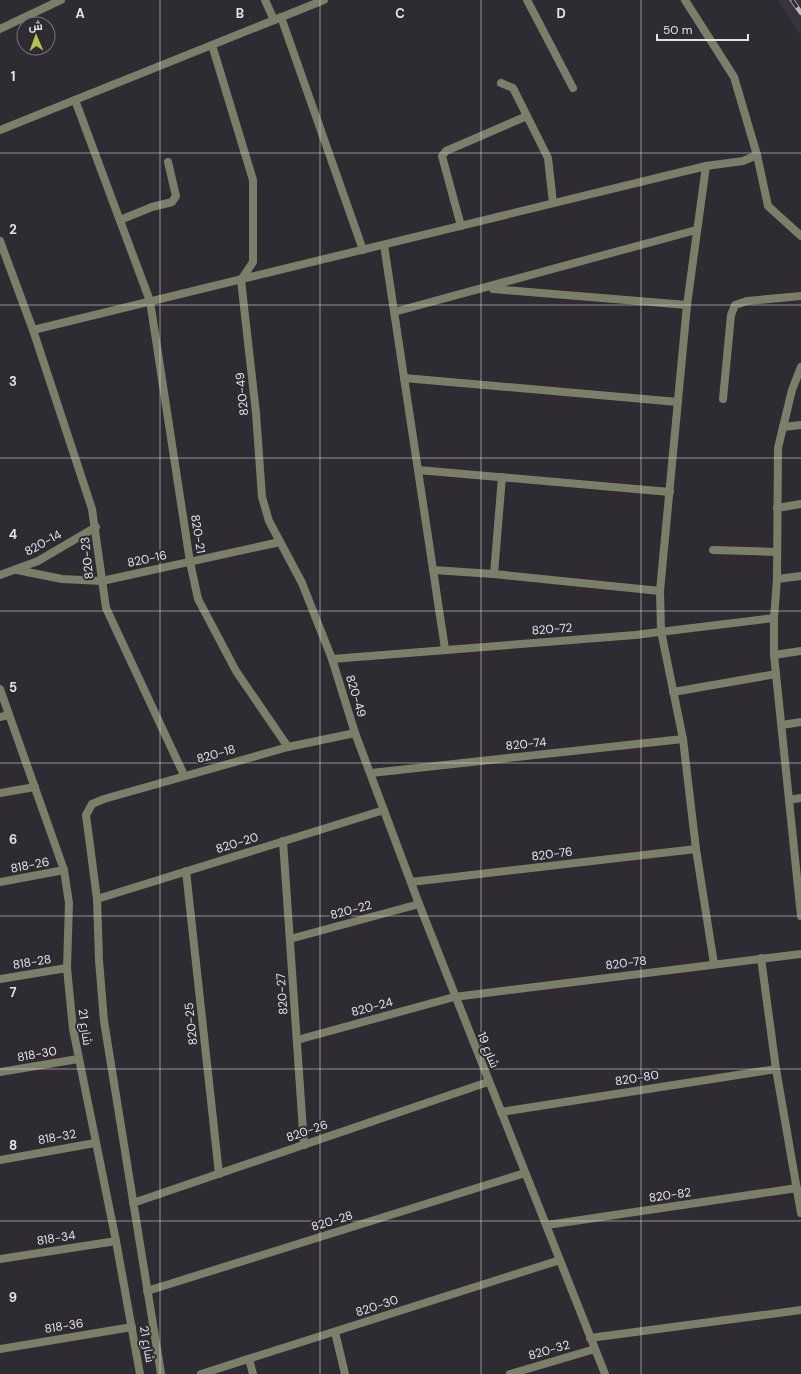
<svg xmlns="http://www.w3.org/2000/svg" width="801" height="1374" font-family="'DM Sans',Cairo,sans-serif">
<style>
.built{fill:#393340}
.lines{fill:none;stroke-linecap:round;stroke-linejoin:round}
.minor{stroke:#7b7e69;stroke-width:8}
.rail-casing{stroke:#bbb8bd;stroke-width:4.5}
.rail{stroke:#2f2b32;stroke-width:3;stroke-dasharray:9;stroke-linecap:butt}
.grid{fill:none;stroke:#e5e2e7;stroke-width:1;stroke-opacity:0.55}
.labels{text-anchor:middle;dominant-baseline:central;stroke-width:4;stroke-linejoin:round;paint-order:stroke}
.street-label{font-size:12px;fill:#e5e2e7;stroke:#2f2b32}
.grid-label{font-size:13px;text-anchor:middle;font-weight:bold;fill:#e5e2e7;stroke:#2f2b32;stroke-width:4;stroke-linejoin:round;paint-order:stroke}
</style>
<rect width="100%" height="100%" fill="#2f2b32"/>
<polygon class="built" points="778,0 801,0 801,36"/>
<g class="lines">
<g class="minor">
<polyline points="265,0 274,20"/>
<polyline points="527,0 573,88"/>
<polyline points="685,0 734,77 757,155 768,206 801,236"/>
<polyline points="281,17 363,250"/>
<polyline points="0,29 61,0"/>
<polyline points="212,45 253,180 253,262 241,280 256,413 262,497 269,521 302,583 332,659 355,733 419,904 605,1374"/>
<polyline points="501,83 513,88 548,158 553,203"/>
<polyline points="75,100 150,301 190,562 198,599 236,671 288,747"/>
<polyline points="0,130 324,0"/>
<polyline points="706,166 687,305 660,591 661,631 683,739 696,849 714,964"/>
<polyline points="120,220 152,207 172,202 176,196 168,162"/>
<polyline points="461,226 442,156 446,151 527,116"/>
<polyline points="0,241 33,330 92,509 106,608 184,775"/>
<polyline points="384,245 445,649"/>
<polyline points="493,289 687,305"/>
<polyline points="394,312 696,230"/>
<polyline points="33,330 706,166 743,161 757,155"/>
<polyline points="404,378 678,402"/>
<polyline points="723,399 731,315 735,305 747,301 801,296"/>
<polyline points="783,427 801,425"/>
<polyline points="418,470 670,492"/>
<polyline points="777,508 801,504"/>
<polyline points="713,550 777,552"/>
<polyline points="17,570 62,579 102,581 280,542"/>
<polyline points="433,570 494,574 502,477"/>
<polyline points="494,574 660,591"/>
<polyline points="0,575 38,561 96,527"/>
<polyline points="801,576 777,579 774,618 774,655 801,916"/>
<polyline points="777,579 778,448 792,390 801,367"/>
<polyline points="774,655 801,651"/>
<polyline points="332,659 635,635 774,618"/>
<polyline points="0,689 64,870 69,903 67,968 73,1029 116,1241 140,1374"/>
<polyline points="673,692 776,674"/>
<polyline points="0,717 8,715"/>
<polyline points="782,725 801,722"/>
<polyline points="371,773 683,739"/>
<polyline points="0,793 35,787"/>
<polyline points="789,800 801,798"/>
<polyline points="283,841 304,1145"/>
<polyline points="186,871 219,1174"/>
<polyline points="0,882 64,870"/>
<polyline points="411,882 696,849"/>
<polyline points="97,899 384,810"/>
<polyline points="290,939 419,904"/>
<polyline points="761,958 776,1069 801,1213"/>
<polyline points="0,979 67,968"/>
<polyline points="297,1040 454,997 801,954"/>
<polyline points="0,1072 78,1059"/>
<polyline points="501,1112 776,1069"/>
<polyline points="0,1160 95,1143"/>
<polyline points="133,1203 488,1082"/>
<polyline points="547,1225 797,1188"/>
<polyline points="0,1259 116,1241"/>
<polyline points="147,1291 525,1173"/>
<polyline points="335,1332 345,1374"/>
<polyline points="590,1338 801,1310"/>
<polyline points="0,1349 132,1327"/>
<polyline points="249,1359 253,1374"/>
<polyline points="161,1374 104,1021 99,960 97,899 86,815 92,804 104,799 288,747 355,733"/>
<polyline points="201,1374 560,1260"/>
<polyline points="510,1374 595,1349"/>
</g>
<defs>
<polyline id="rail" points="792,0 801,13"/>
</defs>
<use href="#rail" class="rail-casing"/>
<use href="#rail" class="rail"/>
</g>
<path class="grid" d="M160,0v1374M320,0v1374M481,0v1374M641,0v1374M0,153h801M0,305h801M0,458h801M0,611h801M0,763h801M0,916h801M0,1069h801M0,1221h801"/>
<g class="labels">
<g class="street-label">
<text transform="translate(242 394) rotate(-96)">820-49</text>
<text transform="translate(198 534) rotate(81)">820-21</text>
<text transform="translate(43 543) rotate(-29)">820-14</text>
<text transform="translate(87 558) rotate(-96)">820-23</text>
<text transform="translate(147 559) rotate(-12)">820-16</text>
<text transform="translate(552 629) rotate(-4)">820-72</text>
<text transform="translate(356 696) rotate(73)">820-49</text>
<text transform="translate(526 744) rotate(-6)">820-74</text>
<text transform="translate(216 754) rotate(-15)">820-18</text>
<text transform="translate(237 843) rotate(-17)">820-20</text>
<text transform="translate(552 854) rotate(-7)">820-76</text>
<text transform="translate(30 865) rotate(-11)">818-26</text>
<text transform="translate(351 910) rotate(-15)">820-22</text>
<text transform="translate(32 962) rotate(-9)">818-28</text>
<text transform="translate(626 963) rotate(-7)">820-78</text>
<text transform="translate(282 994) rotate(-94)">820-27</text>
<text transform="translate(372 1007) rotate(-15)">820-24</text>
<text transform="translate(191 1024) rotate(-96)">820-25</text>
<text transform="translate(85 1027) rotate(82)">شارع 21</text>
<text transform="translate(488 1050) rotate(68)">شارع 19</text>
<text transform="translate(37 1054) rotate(-10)">818-30</text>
<text transform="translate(637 1078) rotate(-9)">820-80</text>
<text transform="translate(307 1131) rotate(-19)">820-26</text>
<text transform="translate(57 1137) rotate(-10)">818-32</text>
<text transform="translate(670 1195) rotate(-8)">820-82</text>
<text transform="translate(332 1221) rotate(-17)">820-28</text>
<text transform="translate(56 1238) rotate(-9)">818-34</text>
<text transform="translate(377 1306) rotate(-18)">820-30</text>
<text transform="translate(64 1326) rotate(-9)">818-36</text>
<text transform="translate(147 1344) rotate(80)">شارع 21</text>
<text transform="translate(549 1350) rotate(-16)">820-32</text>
</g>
</g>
<g class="grid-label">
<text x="80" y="18">A</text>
<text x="240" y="18">B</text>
<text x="400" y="18">C</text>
<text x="561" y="18">D</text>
<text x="13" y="81">1</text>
<text x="13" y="234">2</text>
<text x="13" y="386">3</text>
<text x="13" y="539">4</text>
<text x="13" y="692">5</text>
<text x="13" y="844">6</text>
<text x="13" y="997">7</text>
<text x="13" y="1150">8</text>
<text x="13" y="1302">9</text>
</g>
<g transform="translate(36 36) rotate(358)"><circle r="19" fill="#2f2b32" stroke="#78747a"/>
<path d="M0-3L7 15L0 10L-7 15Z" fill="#b8c147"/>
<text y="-6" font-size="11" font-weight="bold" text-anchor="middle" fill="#e5e2e7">ش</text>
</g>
<path d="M657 34v6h91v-6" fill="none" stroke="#e5e2e7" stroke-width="2"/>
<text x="663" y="34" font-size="12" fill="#e5e2e7" stroke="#2f2b32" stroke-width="3" paint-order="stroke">50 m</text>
</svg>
